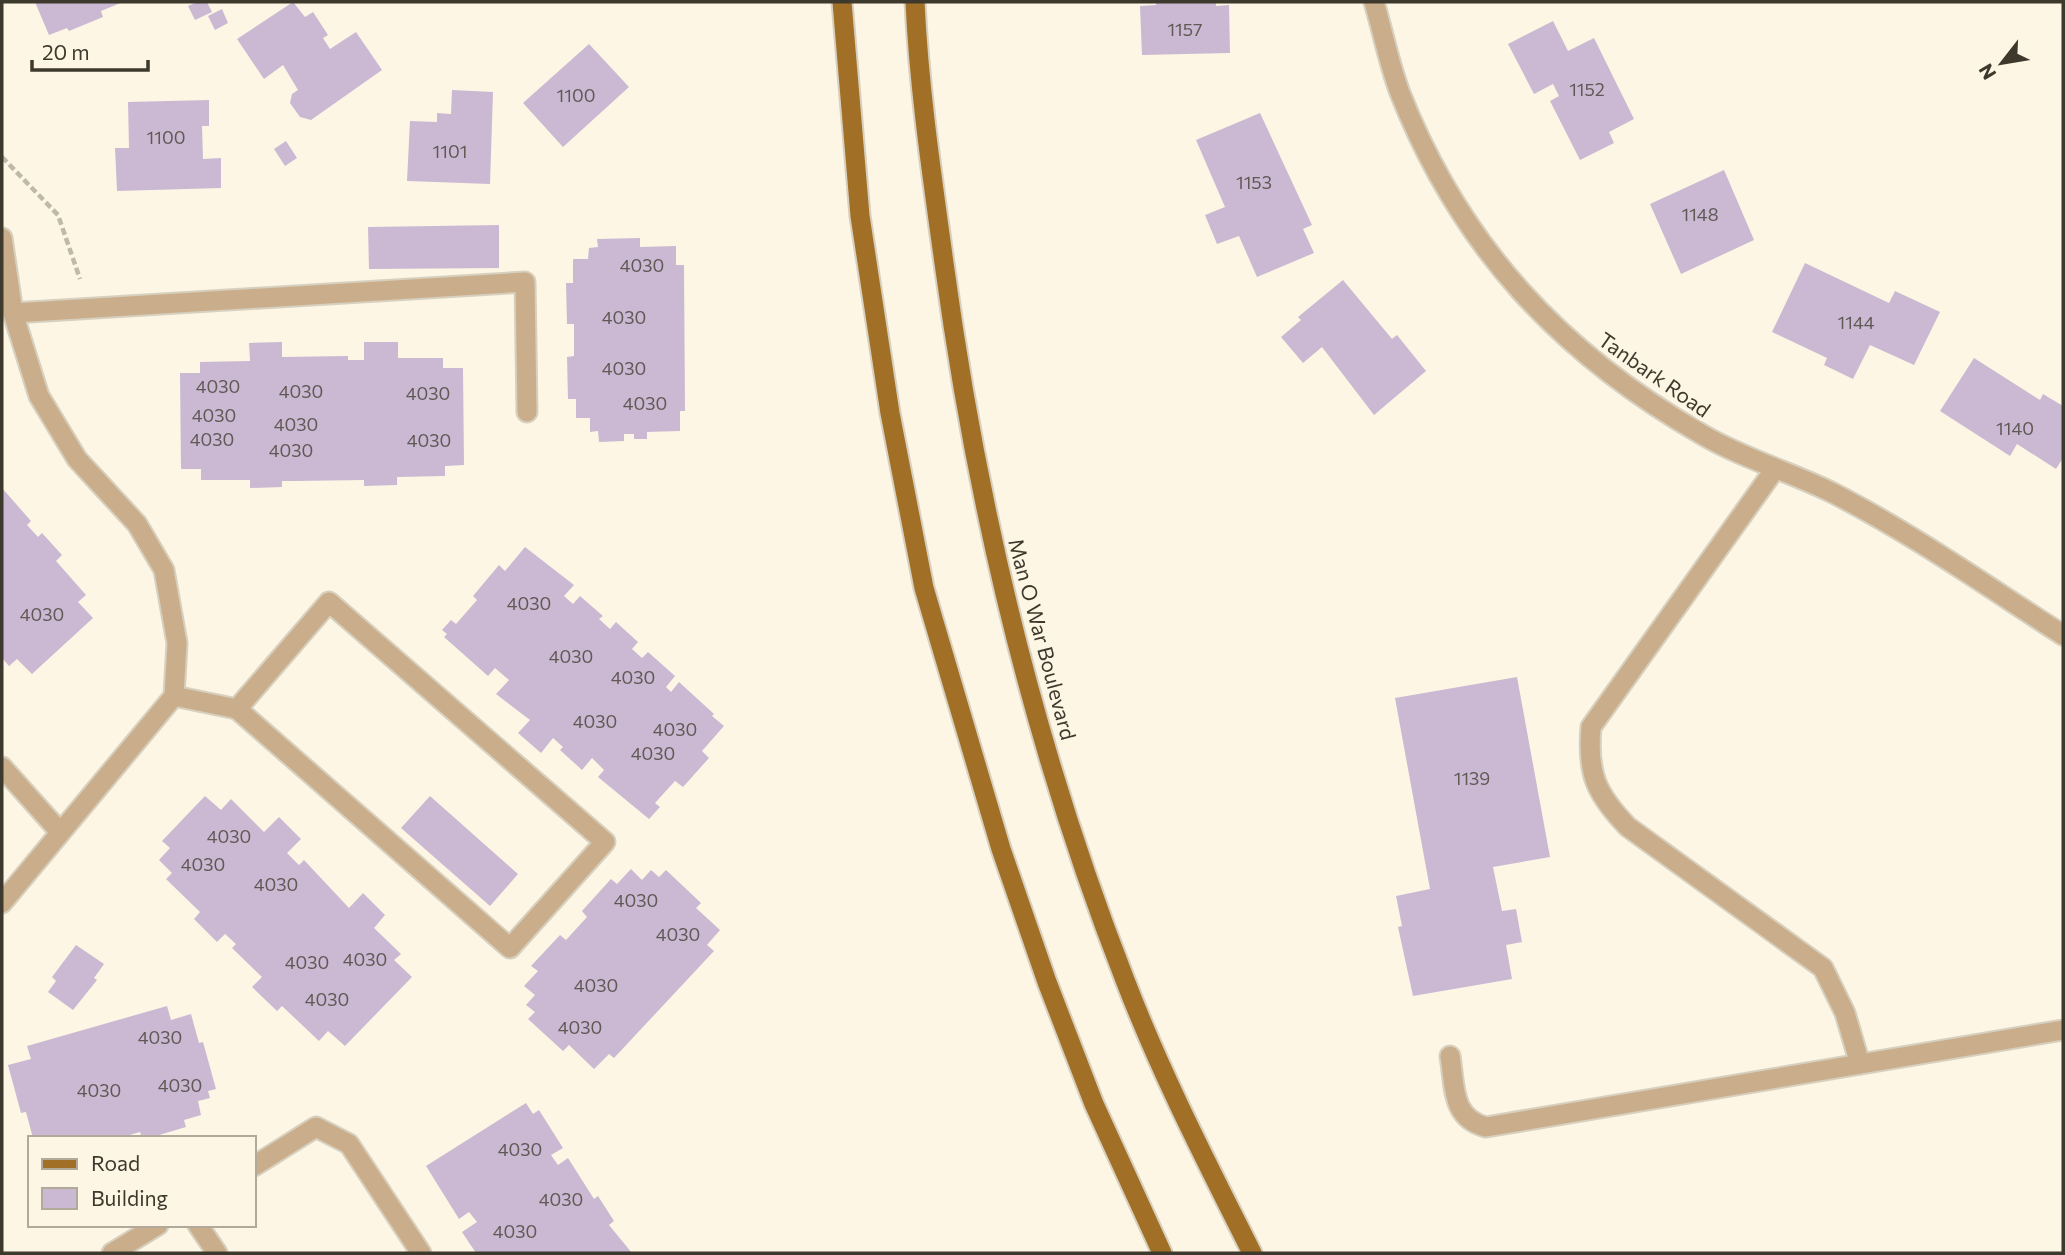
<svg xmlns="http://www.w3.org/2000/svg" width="2065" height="1255" font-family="Commissioner,sans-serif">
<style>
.building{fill:#cbb9d3}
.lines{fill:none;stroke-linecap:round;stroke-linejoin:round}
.service-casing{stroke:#d7d0bf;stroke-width:23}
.minor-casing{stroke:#d7d0bf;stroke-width:23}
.primary-casing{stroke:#d7d0bf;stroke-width:23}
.path{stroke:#bfb9a9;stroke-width:4.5;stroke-dasharray:7 3.5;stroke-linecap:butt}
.service{stroke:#caae8c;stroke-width:19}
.minor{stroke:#caae8c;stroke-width:19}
.primary{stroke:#a17026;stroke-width:19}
.labels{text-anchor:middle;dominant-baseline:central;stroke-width:7;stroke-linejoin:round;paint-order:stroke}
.number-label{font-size:18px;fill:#615956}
.street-label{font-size:21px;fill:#3e392d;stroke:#fdf6e4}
</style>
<rect width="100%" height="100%" fill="#fdf6e4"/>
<g class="building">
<polygon points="35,2 123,2 101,11 103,17 69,31 67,28 49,35"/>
<polygon points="197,2 207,2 212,12 195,20 188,6"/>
<polygon points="293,2 305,17 313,12 328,35 323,38 330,49 356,32 382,70 311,120 300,117 290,103 292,94 298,90 283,65 264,79 237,39"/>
<polygon points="1156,2 1216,2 1216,6 1229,5 1230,53 1142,55 1140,6 1156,5"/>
<polygon points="222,9 228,23 215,30 208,16"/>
<polygon points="1553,21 1568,51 1594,38 1634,119 1609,132 1614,143 1580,160 1550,101 1559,96 1553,84 1534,94 1508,44"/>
<polygon points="589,44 629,87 563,147 523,103"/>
<polygon points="452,90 493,92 490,184 407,181 410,121 437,122 437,113 451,114"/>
<polygon points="209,100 209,126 202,126 203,159 221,158 221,188 117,191 115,148 129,148 128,102"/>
<polygon points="1260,113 1312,225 1303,229 1314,253 1257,277 1239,236 1217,244 1205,215 1225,207 1196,140"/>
<polygon points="286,141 297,158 285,166 274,149"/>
<polygon points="1724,170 1754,240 1681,274 1650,204"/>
<polygon points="499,225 499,268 369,269 368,227"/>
<polygon points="640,238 640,247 676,246 676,265 684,265 685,411 680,411 680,431 647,432 647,439 634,439 634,434 624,434 624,441 599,442 598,431 590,432 590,418 576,418 576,399 568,399 567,357 574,356 574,324 567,324 566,283 573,283 573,259 588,259 589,248 598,247 597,239"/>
<polygon points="1805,263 1889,303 1895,291 1940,312 1914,365 1870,345 1853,379 1824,365 1827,358 1772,332"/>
<polygon points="1343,280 1392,339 1397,335 1426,371 1374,415 1322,347 1303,363 1281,337 1301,320 1298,317"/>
<polygon points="282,342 282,357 348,356 348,360 364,360 364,342 398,342 398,358 443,358 443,368 463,368 464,465 445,466 445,476 397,477 397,485 364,486 364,480 295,481 282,481 282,487 250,488 250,480 201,480 201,469 181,469 180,373 200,373 200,362 250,361 249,343"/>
<polygon points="1974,358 2040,400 2043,394 2063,406 2063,458 2056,469 2017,444 2010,456 1940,411"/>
<polygon points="2,488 31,521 27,525 38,537 42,533 62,555 56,561 86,595 78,602 93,618 32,674 17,659 9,666 2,658"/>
<polygon points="525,547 574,585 564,596 573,604 580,596 603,616 599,619 610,629 616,622 638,642 632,649 642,658 648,652 675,676 666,687 671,692 679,682 714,714 712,716 724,726 702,751 709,758 683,787 675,781 655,803 660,807 649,819 598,777 604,770 592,758 582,770 560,750 563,747 553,738 541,753 518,733 530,720 496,694 509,680 495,668 488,676 444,637 447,634 442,630 451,620 456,624 477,600 473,596 499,565 505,571"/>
<polygon points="1517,677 1550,857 1493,867 1502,911 1516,909 1522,942 1506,945 1512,979 1413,996 1398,927 1402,926 1396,896 1430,889 1395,698"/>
<polygon points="205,796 221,810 231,799 264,832 279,817 301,839 287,853 299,865 304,860 349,908 363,893 385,915 374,928 401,954 394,960 412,977 345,1046 328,1031 319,1041 282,1006 277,1011 252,987 262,977 232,948 236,944 225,934 217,942 194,919 200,912 166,879 172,873 159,860 170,848 162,841"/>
<polygon points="430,796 518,874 490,906 401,828"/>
<polygon points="631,869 642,880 651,870 659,877 666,870 701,903 696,908 720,930 707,945 714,951 614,1058 609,1054 594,1069 569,1045 563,1051 528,1019 535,1012 526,1005 535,995 524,986 538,971 531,966 560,935 566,940 587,917 582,911 611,879 617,884"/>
<polygon points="76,945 104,964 94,978 97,980 73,1010 48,992 56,981 52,977"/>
<polygon points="167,1006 171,1020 191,1014 199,1043 203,1042 216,1089 208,1091 210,1098 198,1101 201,1115 184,1120 186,1127 149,1138 142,1138 140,1132 119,1138 33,1138 26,1112 21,1113 8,1065 31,1059 27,1046"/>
<polygon points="526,1103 533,1114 539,1110 563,1148 551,1155 558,1165 568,1158 594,1199 598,1196 614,1221 609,1225 632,1253 476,1253 462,1232 477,1222 469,1212 459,1219 426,1166"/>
</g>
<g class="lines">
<defs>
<g id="service">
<path d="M1775,469l-184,258c-4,47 5,67 37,100l195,141 22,45 15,51"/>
<path d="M1450,1056c5,30 1,62 36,71l577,-97"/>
</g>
<g id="minor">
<path d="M1374,2c9,30 15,62 26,91 61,154 160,260 303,342 41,24 88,37 130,58 80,41 155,94 230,142"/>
<polyline points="2,238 13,313 39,396 77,459 137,524 164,570 177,643 174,696 2,903"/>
<polyline points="13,313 525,282 527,412"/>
<polygon points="329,602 605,842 510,948 237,709"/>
<polyline points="174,696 237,709"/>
<polyline points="2,767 60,832"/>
<polyline points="254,1166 316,1127 349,1144 421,1253"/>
<polyline points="198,1225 217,1253"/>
<polyline points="112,1253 158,1225"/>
</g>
<g id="primary">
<polyline points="842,2 860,216 890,413 924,588 1001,849 1047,982 1094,1104 1162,1253"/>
<path d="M915,2c4,87 17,174 29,261 33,244 91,487 181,717 36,94 82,183 127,273"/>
</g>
</defs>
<use href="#service" class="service-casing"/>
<use href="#minor" class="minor-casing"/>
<use href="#primary" class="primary-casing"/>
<polyline class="path" points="2,157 58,215 80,279"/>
<use href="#service" class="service"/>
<use href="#minor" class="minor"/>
<use href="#primary" class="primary"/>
</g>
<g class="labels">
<g class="number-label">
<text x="1185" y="29">1157</text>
<text x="1587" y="89">1152</text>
<text x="576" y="95">1100</text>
<text x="166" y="137">1100</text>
<text x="450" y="151">1101</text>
<text x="1254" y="182">1153</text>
<text x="1700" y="214">1148</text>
<text x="642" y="265">4030</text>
<text x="624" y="317">4030</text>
<text x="1856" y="322">1144</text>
<text x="624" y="368">4030</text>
<text x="218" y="386">4030</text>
<text x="301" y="391">4030</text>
<text x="428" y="393">4030</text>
<text x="645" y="403">4030</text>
<text x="214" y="415">4030</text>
<text x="296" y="424">4030</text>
<text x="2015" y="428">1140</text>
<text x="212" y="439">4030</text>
<text x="429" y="440">4030</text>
<text x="291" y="450">4030</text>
<text x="529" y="603">4030</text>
<text x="42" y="614">4030</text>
<text x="571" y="656">4030</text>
<text x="633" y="677">4030</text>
<text x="595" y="721">4030</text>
<text x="675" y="729">4030</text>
<text x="653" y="753">4030</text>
<text x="1472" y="778">1139</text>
<text x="229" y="836">4030</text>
<text x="203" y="864">4030</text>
<text x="276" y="884">4030</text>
<text x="636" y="900">4030</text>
<text x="678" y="934">4030</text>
<text x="365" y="959">4030</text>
<text x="307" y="962">4030</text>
<text x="596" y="985">4030</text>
<text x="327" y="999">4030</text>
<text x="580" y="1027">4030</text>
<text x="160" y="1037">4030</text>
<text x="180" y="1085">4030</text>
<text x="99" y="1090">4030</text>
<text x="520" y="1149">4030</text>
<text x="561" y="1199">4030</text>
<text x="515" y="1231">4030</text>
</g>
<g class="street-label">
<text transform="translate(1655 374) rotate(35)">Tanbark Road</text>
<text transform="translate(1043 639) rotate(75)">Man O War Boulevard</text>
</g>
</g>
<rect width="2065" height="1255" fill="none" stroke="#3e392d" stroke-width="7"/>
<rect x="28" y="1136" width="228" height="91" fill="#fdf6e4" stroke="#b1aa9b" stroke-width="2"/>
<rect x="42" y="1159" width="35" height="10" fill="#a17026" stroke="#b1aa9b" stroke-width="2"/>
<text x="91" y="1171" font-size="21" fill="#3e392d">Road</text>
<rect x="42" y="1188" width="35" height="21" fill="#cbb9d3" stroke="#b1aa9b" stroke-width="2"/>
<text x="91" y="1206" font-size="21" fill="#3e392d">Building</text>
<g transform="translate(2002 63) rotate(239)" stroke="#fdf6e4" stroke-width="5" paint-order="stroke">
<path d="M0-5L12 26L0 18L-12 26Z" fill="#3e392d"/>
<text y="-10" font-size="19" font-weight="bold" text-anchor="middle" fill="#3e392d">N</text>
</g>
<path d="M32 60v10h116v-10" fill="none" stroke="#3e392d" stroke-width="3.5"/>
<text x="42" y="60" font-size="21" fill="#3e392d" stroke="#fdf6e4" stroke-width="5" paint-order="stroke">20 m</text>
</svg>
